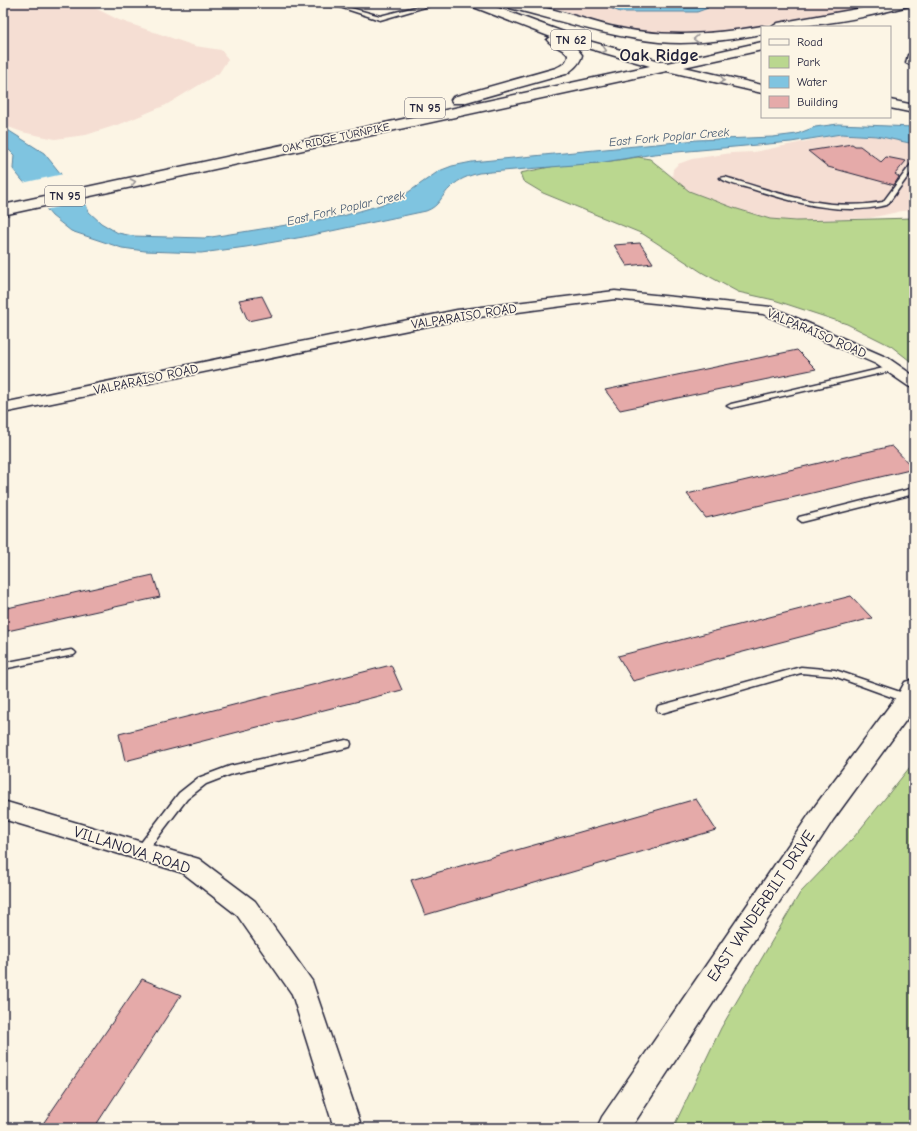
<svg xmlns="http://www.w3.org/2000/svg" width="917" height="1131" font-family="'Comic Neue',sans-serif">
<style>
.built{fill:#f5ded3}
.green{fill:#bad78f;stroke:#6e7c65}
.water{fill:#7fc4e0;stroke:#5a839e}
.pier{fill:#fcf5e5}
.building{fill:#e5aaa9;stroke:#22223b}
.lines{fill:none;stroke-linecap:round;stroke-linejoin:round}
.lane-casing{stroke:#22223b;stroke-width:3}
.street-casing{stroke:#22223b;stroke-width:3}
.secondary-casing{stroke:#22223b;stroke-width:3}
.highway-casing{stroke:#22223b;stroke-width:3}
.lane{fill:#fcf5e5;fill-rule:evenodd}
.street{fill:#fcf5e5;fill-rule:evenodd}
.secondary{fill:#fcf5e5;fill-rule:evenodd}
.highway{fill:#fcf5e5;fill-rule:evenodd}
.oneway{stroke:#9a9698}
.labels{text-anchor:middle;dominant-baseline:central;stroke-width:3.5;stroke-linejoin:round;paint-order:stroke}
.far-street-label{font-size:11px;fill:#22223b;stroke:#fcf5e5}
.shield{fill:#fcf5e5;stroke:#63616e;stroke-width:1}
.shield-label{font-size:12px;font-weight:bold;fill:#22223b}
.far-water-label{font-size:12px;font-style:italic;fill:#3e536d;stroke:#fcf5e5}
.street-label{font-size:13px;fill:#22223b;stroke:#fcf5e5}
.near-street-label{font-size:16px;fill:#22223b;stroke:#fcf5e5}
.far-town-label{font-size:18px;font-weight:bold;fill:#22223b;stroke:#fcf5e5}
</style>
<rect width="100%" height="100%" fill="#fcf5e5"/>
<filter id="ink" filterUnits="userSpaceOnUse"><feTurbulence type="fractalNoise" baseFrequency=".025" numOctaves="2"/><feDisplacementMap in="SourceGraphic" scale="8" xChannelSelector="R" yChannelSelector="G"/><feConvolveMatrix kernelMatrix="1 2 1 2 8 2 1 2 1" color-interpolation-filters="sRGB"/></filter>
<g filter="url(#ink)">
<g class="built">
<polygon points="3,3 85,3 119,20 195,46 221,50 228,59 219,73 166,105 123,123 86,135 55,139 22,132 3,125"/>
<polygon points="540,3 884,3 726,33 693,36 650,33 625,28 590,19"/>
<polygon points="841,134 877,136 914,144 914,210 902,211 870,218 796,221 770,219 734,208 689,191 672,178 673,169 678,164 692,159 731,153 754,152"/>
</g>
<g class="green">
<polygon points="638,157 650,159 689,191 734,208 770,219 796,221 914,218 914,364 891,346 847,324 774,300 738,292 703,273 643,234 543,193 523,181 520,173 555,166 598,163"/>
<polygon points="914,762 914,1128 673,1128 721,1028 800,893 854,837"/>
</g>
<g class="water">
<polygon points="598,3 702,3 708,8 697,12 620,12"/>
<path d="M838,124l76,3v17l-37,-8 -36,-2 -50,8 -137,12 -56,9 -119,10c-11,3 -20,6 -28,14 -11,10 -11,19 -25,24l-123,26 -57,10 -45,6 -56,-2 -23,-3 -51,-17 -19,-15 -35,-42 -4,-5 1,-14 -11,-11v-17l41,26 42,52 3,7 12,11 17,10 15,3 72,2 138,-22 54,-16 42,-29 13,-5 20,-4 225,-22 76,-3 24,-3 18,-7z"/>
</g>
<polygon class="pier" points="63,174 85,201 44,210 22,183"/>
<g class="building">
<polygon points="852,144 855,146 860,146 881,162 886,157 906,161 895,174 899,177 894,185 828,167 808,151"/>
<polygon points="640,243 653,263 627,266 614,245"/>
<polygon points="262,296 272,316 248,321 239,300"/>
<polygon points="797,350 816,369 620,410 605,390"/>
<polygon points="892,446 914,469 706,518 687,494"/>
<polygon points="153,575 160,597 3,632 3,609"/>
<polygon points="851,596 872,618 633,681 618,656"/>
<polygon points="391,665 402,690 125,761 119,734"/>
<polygon points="696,799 716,830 425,915 411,880"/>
<polygon points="142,979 181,995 94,1128 40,1128"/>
</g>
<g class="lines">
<defs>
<g id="lane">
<polygon points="279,3 340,5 380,16 431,3 439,3 380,20 340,7 281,4"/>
<polygon points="914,53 912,62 914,63 914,67 906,63 908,55"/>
<path d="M914,162v6l-27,37c-46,11 -91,-2 -135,-16 -10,-3 -24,-5 -32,-11l5,-1c53,16 101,35 158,25l29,-39z"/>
<polygon points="892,366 895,366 895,370 731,408 727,406 731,404"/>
<polygon points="914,488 914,494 802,522 798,519 799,517"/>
<polygon points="71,650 74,651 76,653 74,655 3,669 3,663"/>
<polygon points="801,667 835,670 912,696 913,699 912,702 908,703 834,676 801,673 662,713 658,712 657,709 658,706 662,705"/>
<polygon points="346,740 350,741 351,744 350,747 232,774 206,784 187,799 145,854 141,855 137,854 135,851 137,848 179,793 198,778 230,766"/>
</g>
<g id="street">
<polygon points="615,291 771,307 888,358 914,376 914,388 908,386 876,364 763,314 615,299 457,320 3,413 3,403 457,310"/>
<polygon points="3,801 199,859 255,901 312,981 362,1128 334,1128 292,994 237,915 183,873 3,819"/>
</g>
<polygon id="secondary" points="914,679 914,709 833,820 631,1128 597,1128 602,1117 815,806 899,693 905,682"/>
<g id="highway">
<path d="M469,3h16l100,37 82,23 95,-21v8l-78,17 78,18v8l-95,-22 -664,144v-10l647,-139 -77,-22 9,11c-2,9 -9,14 -16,19l-103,29h-10l-2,-3 2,-3 103,-29c6,-3 12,-6 12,-13 -6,-8 -16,-8 -21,-15l4,-3 -80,-31z"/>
<path d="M509,3c34,0 68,15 101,23 51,12 101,9 152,0l3,1h-3v7c-34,6 -69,11 -103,8 -51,-5 -100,-22 -149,-34l-2,-3z"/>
<path d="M891,3h19l-2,3c-44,12 -90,21 -136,21l6,-4z"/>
<polygon points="890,100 914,105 914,113 890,108"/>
</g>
</defs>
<use href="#lane" class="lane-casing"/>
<use href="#street" class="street-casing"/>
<use href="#secondary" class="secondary-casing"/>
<use href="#highway" class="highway-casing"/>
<use href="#lane" class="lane"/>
<use href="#street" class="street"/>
<use href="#secondary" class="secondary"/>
<use href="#highway" class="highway"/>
</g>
<defs><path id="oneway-chevron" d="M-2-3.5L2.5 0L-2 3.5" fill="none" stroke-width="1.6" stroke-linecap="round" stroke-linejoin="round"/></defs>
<g class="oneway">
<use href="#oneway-chevron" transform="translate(696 39) rotate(179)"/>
<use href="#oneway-chevron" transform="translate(604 50) rotate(15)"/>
<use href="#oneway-chevron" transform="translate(722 80) rotate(13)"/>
<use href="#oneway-chevron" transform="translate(133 182) rotate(-12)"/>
</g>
</g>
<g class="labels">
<g class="far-street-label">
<text transform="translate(336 138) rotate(-12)">OAK RIDGE TURNPIKE</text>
</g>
<g class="shield">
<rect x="551" y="30" width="40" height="20" rx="3"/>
<rect x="405" y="98" width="40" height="20" rx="3"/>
<rect x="45" y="186" width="40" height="20" rx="3"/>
</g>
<g class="shield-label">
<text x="571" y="40">TN 62</text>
<text x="425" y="108">TN 95</text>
<text x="65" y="196">TN 95</text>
</g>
<g class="far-water-label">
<text transform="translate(669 137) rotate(-5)">East Fork Poplar Creek</text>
<text transform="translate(346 208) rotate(-13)">East Fork Poplar Creek</text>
</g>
<g class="street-label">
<text transform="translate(464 316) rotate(-9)">VALPARAISO ROAD</text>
<text transform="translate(817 333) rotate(23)">VALPARAISO ROAD</text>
<text transform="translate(146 379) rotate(-12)">VALPARAISO ROAD</text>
</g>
<g class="near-street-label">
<text transform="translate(132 850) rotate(18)">VILLANOVA ROAD</text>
<text transform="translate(761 906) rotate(-56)">EAST VANDERBILT DRIVE</text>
</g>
<g class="far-town-label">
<text x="659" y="55">Oak Ridge</text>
</g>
</g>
<rect width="917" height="1131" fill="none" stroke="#fcf5e5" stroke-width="16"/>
<rect x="8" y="8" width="901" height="1115" fill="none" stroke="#22223b" stroke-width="1.5" filter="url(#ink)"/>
<rect x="761" y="26" width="130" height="92" fill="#fcf5e5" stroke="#a5a1a1"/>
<rect x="769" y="39" width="20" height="6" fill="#fcf5e5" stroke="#a5a1a1"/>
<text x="797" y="46" font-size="12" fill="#22223b">Road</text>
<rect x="769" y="56" width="20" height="12" fill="#bad78f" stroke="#a5a1a1"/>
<text x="797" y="66" font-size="12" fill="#22223b">Park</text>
<rect x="769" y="76" width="20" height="12" fill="#7fc4e0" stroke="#a5a1a1"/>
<text x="797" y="86" font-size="12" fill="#22223b">Water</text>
<rect x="769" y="96" width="20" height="12" fill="#e5aaa9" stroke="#a5a1a1"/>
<text x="797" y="106" font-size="12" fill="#22223b">Building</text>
</svg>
